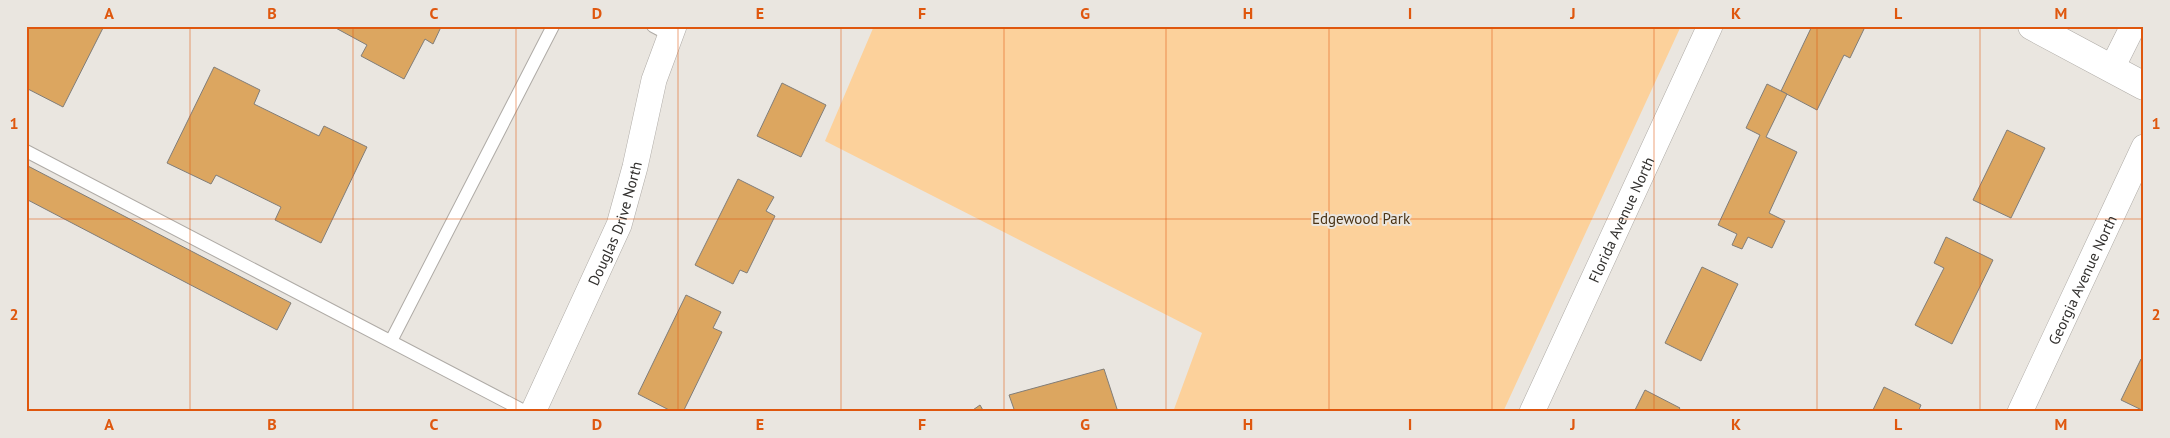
<svg xmlns="http://www.w3.org/2000/svg" width="2170" height="438" font-family="'PT Sans',sans-serif">
<style>
.green{fill:#fcd19b}
.building{fill:#dca660;stroke:#817d78}
.lines{fill:none;stroke-linecap:round;stroke-linejoin:round}
.service-casing{stroke:#afaba6;stroke-width:14}
.minor-casing{stroke:#afaba6;stroke-width:26}
.tertiary-casing{stroke:#afaba6;stroke-width:29}
.service{stroke:#fff;stroke-width:12}
.minor{stroke:#fff;stroke-width:25}
.tertiary{stroke:#fff;stroke-width:28}
.grid{fill:none;stroke:#df570e;stroke-width:1;stroke-opacity:0.55}
.labels{text-anchor:middle;dominant-baseline:central;stroke-width:4;stroke-linejoin:round;paint-order:stroke}
.park-label{font-size:15px;fill:#4b3415;stroke:#eae6e0}
.street-label{font-size:15px;fill:#32302e;stroke:#eae6e0}
.neatline{fill:none;stroke:#df570e;stroke-width:2}
.grid-label{font-size:16px;text-anchor:middle;font-weight:bold;fill:#df570e}
</style>
<rect width="100%" height="100%" fill="#eae6e0"/>
<polygon class="green" points="874,26 1681,26 1503,412 1173,412 1202,333 825,141"/>
<g class="building">
<polygon points="26,26 104,26 63,107 26,88"/>
<polygon points="332,26 440,26 441,27 433,44 425,39 404,79 361,56 367,45"/>
<polygon points="1812,26 1858,26 1864,29 1850,58 1844,55 1817,110 1781,91"/>
<polygon points="214,67 260,90 254,104 319,136 324,126 367,147 321,243 275,220 281,207 216,175 211,184 167,163"/>
<polygon points="782,83 826,105 801,157 757,136"/>
<polygon points="1767,84 1787,94 1766,137 1797,152 1769,213 1785,221 1772,248 1748,237 1742,249 1732,245 1737,234 1718,225 1760,135 1746,128"/>
<polygon points="2007,130 2045,148 2011,218 1973,200"/>
<polygon points="26,165 291,303 277,330 26,199"/>
<polygon points="738,179 774,197 766,211 775,216 747,273 740,270 733,284 695,265"/>
<polygon points="1946,237 1993,260 1952,344 1915,325 1944,268 1934,263"/>
<polygon points="1702,267 1738,284 1701,361 1665,343"/>
<polygon points="686,295 721,312 713,328 722,332 683,412 673,412 638,394"/>
<polygon points="2141,359 2144,360 2144,411 2121,400"/>
<polygon points="1104,369 1118,412 1015,412 1009,395"/>
<polygon points="1884,387 1921,405 1918,412 1872,412"/>
<polygon points="1645,390 1680,408 1677,412 1634,412"/>
<polygon points="980,405 984,412 970,412"/>
</g>
<g class="lines">
<defs>
<g id="service">
<polyline points="653,26 670,35"/>
<polyline points="26,151 526,412"/>
<polyline points="391,341 553,26"/>
</g>
<g id="minor">
<polyline points="2112,68 2133,26"/>
<path id="s1" d="M533,412l86,-187 16,-58 19,-87 20,-54"/>
<path id="s2" d="M1532,412l178,-386"/>
<path id="s3" d="M2020,412l124,-265"/>
</g>
<polyline id="tertiary" points="2032,26 2144,86"/>
</defs>
<use href="#service" class="service-casing"/>
<use href="#minor" class="minor-casing"/>
<use href="#tertiary" class="tertiary-casing"/>
<use href="#service" class="service"/>
<use href="#minor" class="minor"/>
<use href="#tertiary" class="tertiary"/>
</g>
<path class="grid" d="M190,26v386M353,26v386M516,26v386M678,26v386M841,26v386M1004,26v386M1166,26v386M1329,26v386M1492,26v386M1654,26v386M1817,26v386M1980,26v386M26,219h2118"/>
<g class="labels">
<g class="park-label">
<text x="1361" y="218">Edgewood Park</text>
</g>
<g class="street-label">
<text stroke="none"><textPath href="#s2" startOffset="212">Florida Avenue North</textPath></text>
<text stroke="none"><textPath href="#s1" startOffset="206">Douglas Drive North</textPath></text>
<text stroke="none"><textPath href="#s3" startOffset="146">Georgia Avenue North</textPath></text>
</g>
</g>
<rect width="2170" height="438" fill="none" stroke="#eae6e0" stroke-width="55"/>
<rect x="28" y="28" width="2114" height="382" class="neatline"/>
<g class="grid-label">
<text x="109" y="19">A</text>
<text x="272" y="19">B</text>
<text x="434" y="19">C</text>
<text x="597" y="19">D</text>
<text x="760" y="19">E</text>
<text x="922" y="19">F</text>
<text x="1085" y="19">G</text>
<text x="1248" y="19">H</text>
<text x="1410" y="19">I</text>
<text x="1573" y="19">J</text>
<text x="1736" y="19">K</text>
<text x="1898" y="19">L</text>
<text x="2061" y="19">M</text>
<text x="14" y="129">1</text>
<text x="2156" y="129">1</text>
<text x="14" y="320">2</text>
<text x="2156" y="320">2</text>
<text x="109" y="430">A</text>
<text x="272" y="430">B</text>
<text x="434" y="430">C</text>
<text x="597" y="430">D</text>
<text x="760" y="430">E</text>
<text x="922" y="430">F</text>
<text x="1085" y="430">G</text>
<text x="1248" y="430">H</text>
<text x="1410" y="430">I</text>
<text x="1573" y="430">J</text>
<text x="1736" y="430">K</text>
<text x="1898" y="430">L</text>
<text x="2061" y="430">M</text>
</g>
</svg>
